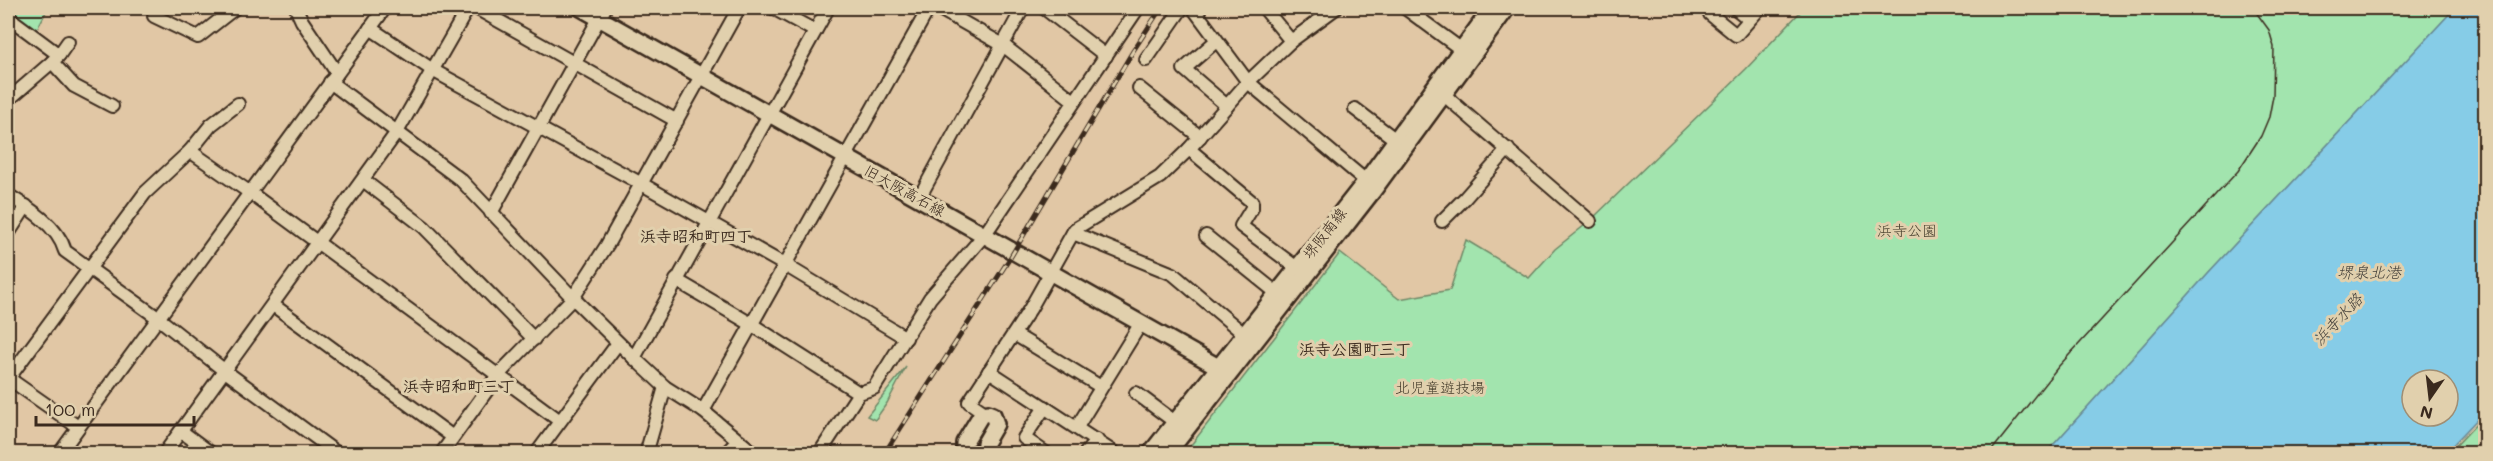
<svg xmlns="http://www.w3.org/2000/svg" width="2493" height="461" font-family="Mali,'Klee One',sans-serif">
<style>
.green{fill:#a2e4ae;stroke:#6e8766;stroke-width:1.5}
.water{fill:#86cce7;stroke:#688b97;stroke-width:1.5;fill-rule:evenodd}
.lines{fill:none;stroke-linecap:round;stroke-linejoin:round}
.minor-casing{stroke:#3b2a1e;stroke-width:16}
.major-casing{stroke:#3b2a1e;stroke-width:20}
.minor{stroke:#e1d0ad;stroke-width:12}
.major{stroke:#e1d0ad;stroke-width:15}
.tram{stroke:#3b2a1e;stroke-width:1.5}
.rail-casing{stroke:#3b2a1e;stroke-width:5}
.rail{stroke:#e1d0ad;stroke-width:3;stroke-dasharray:9;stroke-linecap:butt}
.labels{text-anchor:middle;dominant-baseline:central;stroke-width:6;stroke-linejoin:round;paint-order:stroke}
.street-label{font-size:15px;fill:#3b2a1e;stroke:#e1d0ad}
.park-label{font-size:15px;fill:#453d2c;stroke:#e1d0ad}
.neighbourhood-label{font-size:16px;font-weight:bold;fill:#3b2a1e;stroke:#e1d0ad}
.water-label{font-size:16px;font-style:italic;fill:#46423c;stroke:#e1d0ad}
</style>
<rect width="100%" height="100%" fill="#e1c7a5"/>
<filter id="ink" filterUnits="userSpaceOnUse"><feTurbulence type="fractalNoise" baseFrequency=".0167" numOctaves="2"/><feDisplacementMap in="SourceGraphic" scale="12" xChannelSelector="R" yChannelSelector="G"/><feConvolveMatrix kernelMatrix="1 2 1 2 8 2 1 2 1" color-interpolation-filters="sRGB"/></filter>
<g filter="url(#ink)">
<g class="green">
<polygon points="8,8 48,8 37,29 32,30 8,13"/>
<polygon points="1804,8 2455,8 2209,272 2046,453 1184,454 1340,253 1399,299 1450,290 1466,240 1529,278 1555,249 1590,221 1746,69"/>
<polygon points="906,367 887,403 875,420 867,416"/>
<polygon points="2485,415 2485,453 2449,453"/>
</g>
<path class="water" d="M2455,8h30v403l-40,42h-399l163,-181zM2412,380h36v36h-36z"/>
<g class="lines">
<defs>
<g id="minor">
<polyline points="296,8 302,21 337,73"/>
<polyline points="476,8 677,121"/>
<polyline points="773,8 815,31"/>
<polyline points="938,8 1003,45 1074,101"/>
<polyline points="1044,8 1106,56"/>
<polyline points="1193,8 1248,82 1366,181"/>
<polyline points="1264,8 1291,41"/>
<polyline points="1405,8 1462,50"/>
<polyline points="1708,8 1710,14 1736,35 1760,8"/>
<polyline points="1735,8 1749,19"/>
<polyline points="154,16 198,37 235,8"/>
<polyline points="8,17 59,55 52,62 74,86 112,106"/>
<polyline points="370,28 434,71 640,183 785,265 906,338"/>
<polyline points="1216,41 1184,69 1227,106"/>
<polyline points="59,55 68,42"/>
<polyline points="1146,60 1182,8"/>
<polyline points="330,82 461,180 573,298 634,358 665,387 703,411 755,454"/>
<polyline points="1139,88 1200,137"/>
<polyline points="1440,89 1451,101 1590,221"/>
<polyline points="8,100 52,62"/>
<polyline points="1355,109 1396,140"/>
<polyline points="1189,149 1226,180"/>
<polyline points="190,151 249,192 560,421"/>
<polyline points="363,180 424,227 534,339"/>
<polyline points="1227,181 1252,202 1252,208 1241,226 1297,268"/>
<path d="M8,195c21,13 50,31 57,56l93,67 67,53 113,83"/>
<polyline points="919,198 1023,8"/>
<polyline points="491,213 605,8"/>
<polyline points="1442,221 1465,198 1508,149"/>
<polyline points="1073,233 1173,274 1244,334"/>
<polyline points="8,234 26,206"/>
<polyline points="1206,236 1283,298"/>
<polyline points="676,280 751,324 859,393"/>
<polyline points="273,305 453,437"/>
<polyline points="1014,334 1101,387"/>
<polyline points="634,358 828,8"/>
<polyline points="989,371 1116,454"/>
<polyline points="8,378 78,427"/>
<polyline points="8,379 145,193 190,151 211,125 238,104"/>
<polyline points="1136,393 1175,422"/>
<polyline points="1045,407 1024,438 1047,454"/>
<polyline points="703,411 929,8"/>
<polyline points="985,413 969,402 1030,309 1075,229 1160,177 1189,149 1248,82 1291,41 1336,8"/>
<polyline points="1077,427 1141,323"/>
<polyline points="181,431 212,454"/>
<polyline points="59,454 385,8"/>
<polyline points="164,454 397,132 468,8"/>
<polyline points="441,454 498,375 573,298 607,245 739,8"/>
<polyline points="536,454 618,343"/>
<polyline points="646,454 665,387"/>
<polyline points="725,454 739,440"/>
<polyline points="819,454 859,393 874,388 930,298 985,234 1138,8"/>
<polyline points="1085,454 1097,440"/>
</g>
<g id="major">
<polyline points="581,8 1229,373"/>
<polyline points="968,454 964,450 964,443 981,415 988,413 993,415 996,424 985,443 984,454"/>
<polyline points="1150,454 1366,181 1492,8"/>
<polyline points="1167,454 1372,192 1507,8"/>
</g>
</defs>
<use href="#minor" class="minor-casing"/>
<use href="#major" class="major-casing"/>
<use href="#minor" class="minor"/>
<use href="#major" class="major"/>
<polyline class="tram" points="1989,454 2058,367 2238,171 2261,136 2269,117 2273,96 2274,47 2269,30 2253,8"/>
<defs>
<polyline id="rail" points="884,454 1010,258 1133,51 1161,8"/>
</defs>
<use href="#rail" class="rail-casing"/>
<use href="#rail" class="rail"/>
</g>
</g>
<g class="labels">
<g class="street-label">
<text transform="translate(905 190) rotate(29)">旧大阪高石線</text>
<text transform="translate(1324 233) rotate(-52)">堺阪南線</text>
</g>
<g class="park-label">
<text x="1907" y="230">浜寺公園</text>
<text x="1440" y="387">北児童遊技場</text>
</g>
<g class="neighbourhood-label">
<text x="696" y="235">浜寺昭和町四丁</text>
<text x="1355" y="348">浜寺公園町三丁</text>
<text x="459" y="385">浜寺昭和町三丁</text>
</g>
<g class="water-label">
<text x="2369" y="271">堺泉北港</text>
<text transform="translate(2337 319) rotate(-47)">浜寺水路</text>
</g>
</g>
<rect width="2493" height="461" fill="none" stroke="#e1d0ad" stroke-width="30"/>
<rect x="15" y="15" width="2463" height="431" fill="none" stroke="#3b2a1e" stroke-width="2" filter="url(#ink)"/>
<g transform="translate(2430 398) rotate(194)"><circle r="28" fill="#e1d0ad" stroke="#9f8e74" stroke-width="1.5"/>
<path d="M0-4.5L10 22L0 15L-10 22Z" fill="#3b2a1e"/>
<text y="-9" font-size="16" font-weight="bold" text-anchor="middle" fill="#3b2a1e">N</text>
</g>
<path d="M36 416v9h158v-9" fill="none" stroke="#3b2a1e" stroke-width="3"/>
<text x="45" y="416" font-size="18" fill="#3b2a1e" stroke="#e1d0ad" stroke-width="4.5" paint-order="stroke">100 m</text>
</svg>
